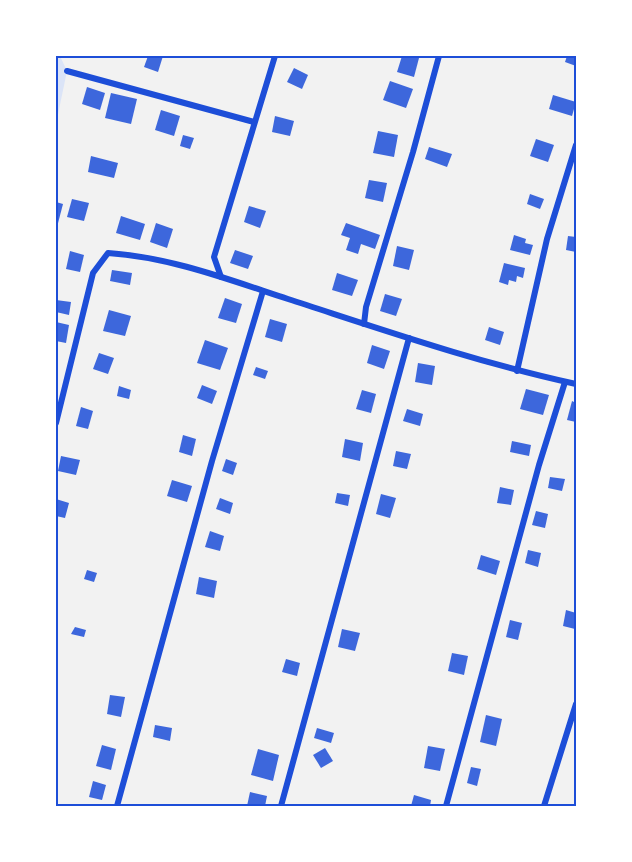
<svg xmlns="http://www.w3.org/2000/svg" width="632" height="862" font-family="'Golos Text',sans-serif">
<style>
.green{fill:#dbe4f7}
.building{fill:#3d67dc}
.lines{fill:none;stroke-linecap:round;stroke-linejoin:round}
.minor{stroke:#1d4ed8;stroke-width:6}
.neatline{fill:none;stroke:#1d4ed8;stroke-width:2}
</style>
<rect width="100%" height="100%" fill="#f2f2f2"/>
<polygon class="green" points="56,56 60,56 67,71 56,124"/>
<g class="building">
<polygon points="148,56 163,56 158,72 144,67"/>
<polygon points="402,56 419,58 414,77 397,72"/>
<polygon points="567,56 576,56 576,66 565,62"/>
<polygon points="294,68 308,75 302,89 287,82"/>
<polygon points="390,81 413,89 406,108 383,100"/>
<polygon points="87,87 105,93 100,110 82,104"/>
<polygon points="111,93 137,99 131,124 105,118"/>
<polygon points="553,95 576,102 572,116 549,109"/>
<polygon points="161,110 180,116 174,136 155,130"/>
<polygon points="275,116 294,121 290,136 272,132"/>
<polygon points="378,131 398,135 394,157 373,153"/>
<polygon points="183,135 194,138 190,149 180,146"/>
<polygon points="536,139 554,145 548,162 530,156"/>
<polygon points="429,147 452,154 447,167 425,159"/>
<polygon points="91,156 118,163 114,178 88,172"/>
<polygon points="369,180 387,183 383,202 365,198"/>
<polygon points="530,194 544,199 540,209 527,204"/>
<polygon points="72,199 89,203 84,221 67,217"/>
<polygon points="56,202 63,204 57,227 56,226"/>
<polygon points="249,206 266,211 260,228 244,222"/>
<polygon points="121,216 145,224 140,240 116,233"/>
<polygon points="156,223 173,229 167,248 150,242"/>
<polygon points="346,223 380,235 375,249 361,244 358,254 346,250 350,238 341,235"/>
<polygon points="514,235 526,239 525,243 533,245 530,255 510,250"/>
<polygon points="568,236 576,237 576,252 566,250"/>
<polygon points="397,246 414,250 409,270 393,266"/>
<polygon points="235,250 253,256 248,269 230,263"/>
<polygon points="70,251 84,255 80,272 66,269"/>
<polygon points="504,263 525,268 523,278 517,276 516,282 509,280 508,285 499,282"/>
<polygon points="112,270 132,273 130,285 110,281"/>
<polygon points="337,273 358,280 352,296 332,290"/>
<polygon points="385,294 402,299 396,316 380,311"/>
<polygon points="225,298 242,304 236,323 218,318"/>
<polygon points="56,300 71,302 69,315 56,312"/>
<polygon points="109,310 131,316 125,336 103,331"/>
<polygon points="270,319 287,324 282,342 265,337"/>
<polygon points="56,322 69,325 66,343 56,341"/>
<polygon points="489,327 504,332 500,345 485,340"/>
<polygon points="205,340 228,348 220,370 197,363"/>
<polygon points="372,345 390,351 384,369 367,363"/>
<polygon points="99,353 114,358 108,374 93,369"/>
<polygon points="418,363 435,366 432,385 415,382"/>
<polygon points="256,367 268,371 265,379 253,375"/>
<polygon points="202,385 217,391 212,404 197,398"/>
<polygon points="119,386 131,390 129,399 117,396"/>
<polygon points="526,389 549,395 543,415 520,409"/>
<polygon points="362,390 376,394 371,413 356,409"/>
<polygon points="572,401 576,403 576,422 567,420"/>
<polygon points="81,407 93,411 88,429 76,426"/>
<polygon points="407,409 423,414 420,426 403,421"/>
<polygon points="183,435 196,439 192,456 179,452"/>
<polygon points="345,439 363,443 360,461 342,457"/>
<polygon points="512,441 531,445 529,456 510,452"/>
<polygon points="396,451 411,454 407,469 393,466"/>
<polygon points="61,456 80,460 76,475 58,471"/>
<polygon points="226,459 237,463 233,475 222,471"/>
<polygon points="550,477 565,479 562,491 548,488"/>
<polygon points="172,480 192,486 187,502 167,496"/>
<polygon points="500,487 514,490 511,505 497,503"/>
<polygon points="337,493 350,495 348,506 335,503"/>
<polygon points="381,494 396,498 390,518 376,514"/>
<polygon points="220,498 233,503 230,514 216,509"/>
<polygon points="56,499 69,503 65,518 56,516"/>
<polygon points="536,511 548,514 545,528 532,525"/>
<polygon points="210,531 224,536 220,551 205,547"/>
<polygon points="528,550 541,553 538,567 525,563"/>
<polygon points="481,555 500,561 496,575 477,569"/>
<polygon points="87,570 97,573 94,582 84,579"/>
<polygon points="199,577 217,581 214,598 196,594"/>
<polygon points="566,610 576,613 575,629 563,626"/>
<polygon points="510,620 522,623 518,640 506,637"/>
<polygon points="75,627 86,630 84,637 71,634"/>
<polygon points="342,629 360,633 355,651 338,647"/>
<polygon points="452,653 468,656 464,675 448,671"/>
<polygon points="286,659 300,663 297,676 282,672"/>
<polygon points="110,695 125,697 121,717 107,714"/>
<polygon points="486,715 502,719 496,746 480,742"/>
<polygon points="155,725 172,728 170,741 153,737"/>
<polygon points="317,728 334,733 331,743 314,738"/>
<polygon points="102,745 116,749 111,770 96,766"/>
<polygon points="428,746 445,749 440,771 424,768"/>
<polygon points="325,748 333,761 321,768 313,755"/>
<polygon points="258,749 279,755 273,781 251,775"/>
<polygon points="471,767 481,769 477,786 467,783"/>
<polygon points="93,781 106,785 102,800 89,797"/>
<polygon points="250,792 267,796 265,806 247,806"/>
<polygon points="414,795 431,800 430,806 411,806"/>
</g>
<g class="lines">
<g class="minor">
<polyline points="67,71 254,122"/>
<polyline points="221,277 214,257 275,56"/>
<polyline points="364,324 366,307 413,152 439,56"/>
<polyline points="517,371 547,239 576,145"/>
<path d="M56,423l37,-150 15,-20c62,4 122,27 180,46 96,31 191,64 288,85"/>
<polyline points="117,806 212,461 263,291"/>
<polyline points="281,806 409,338"/>
<polyline points="446,806 539,465 565,382"/>
<polyline points="544,806 576,704"/>
</g>
</g>
<rect width="632" height="862" fill="none" stroke="#ffffff" stroke-width="114"/>
<rect x="57" y="57" width="518" height="748" class="neatline"/>
</svg>
